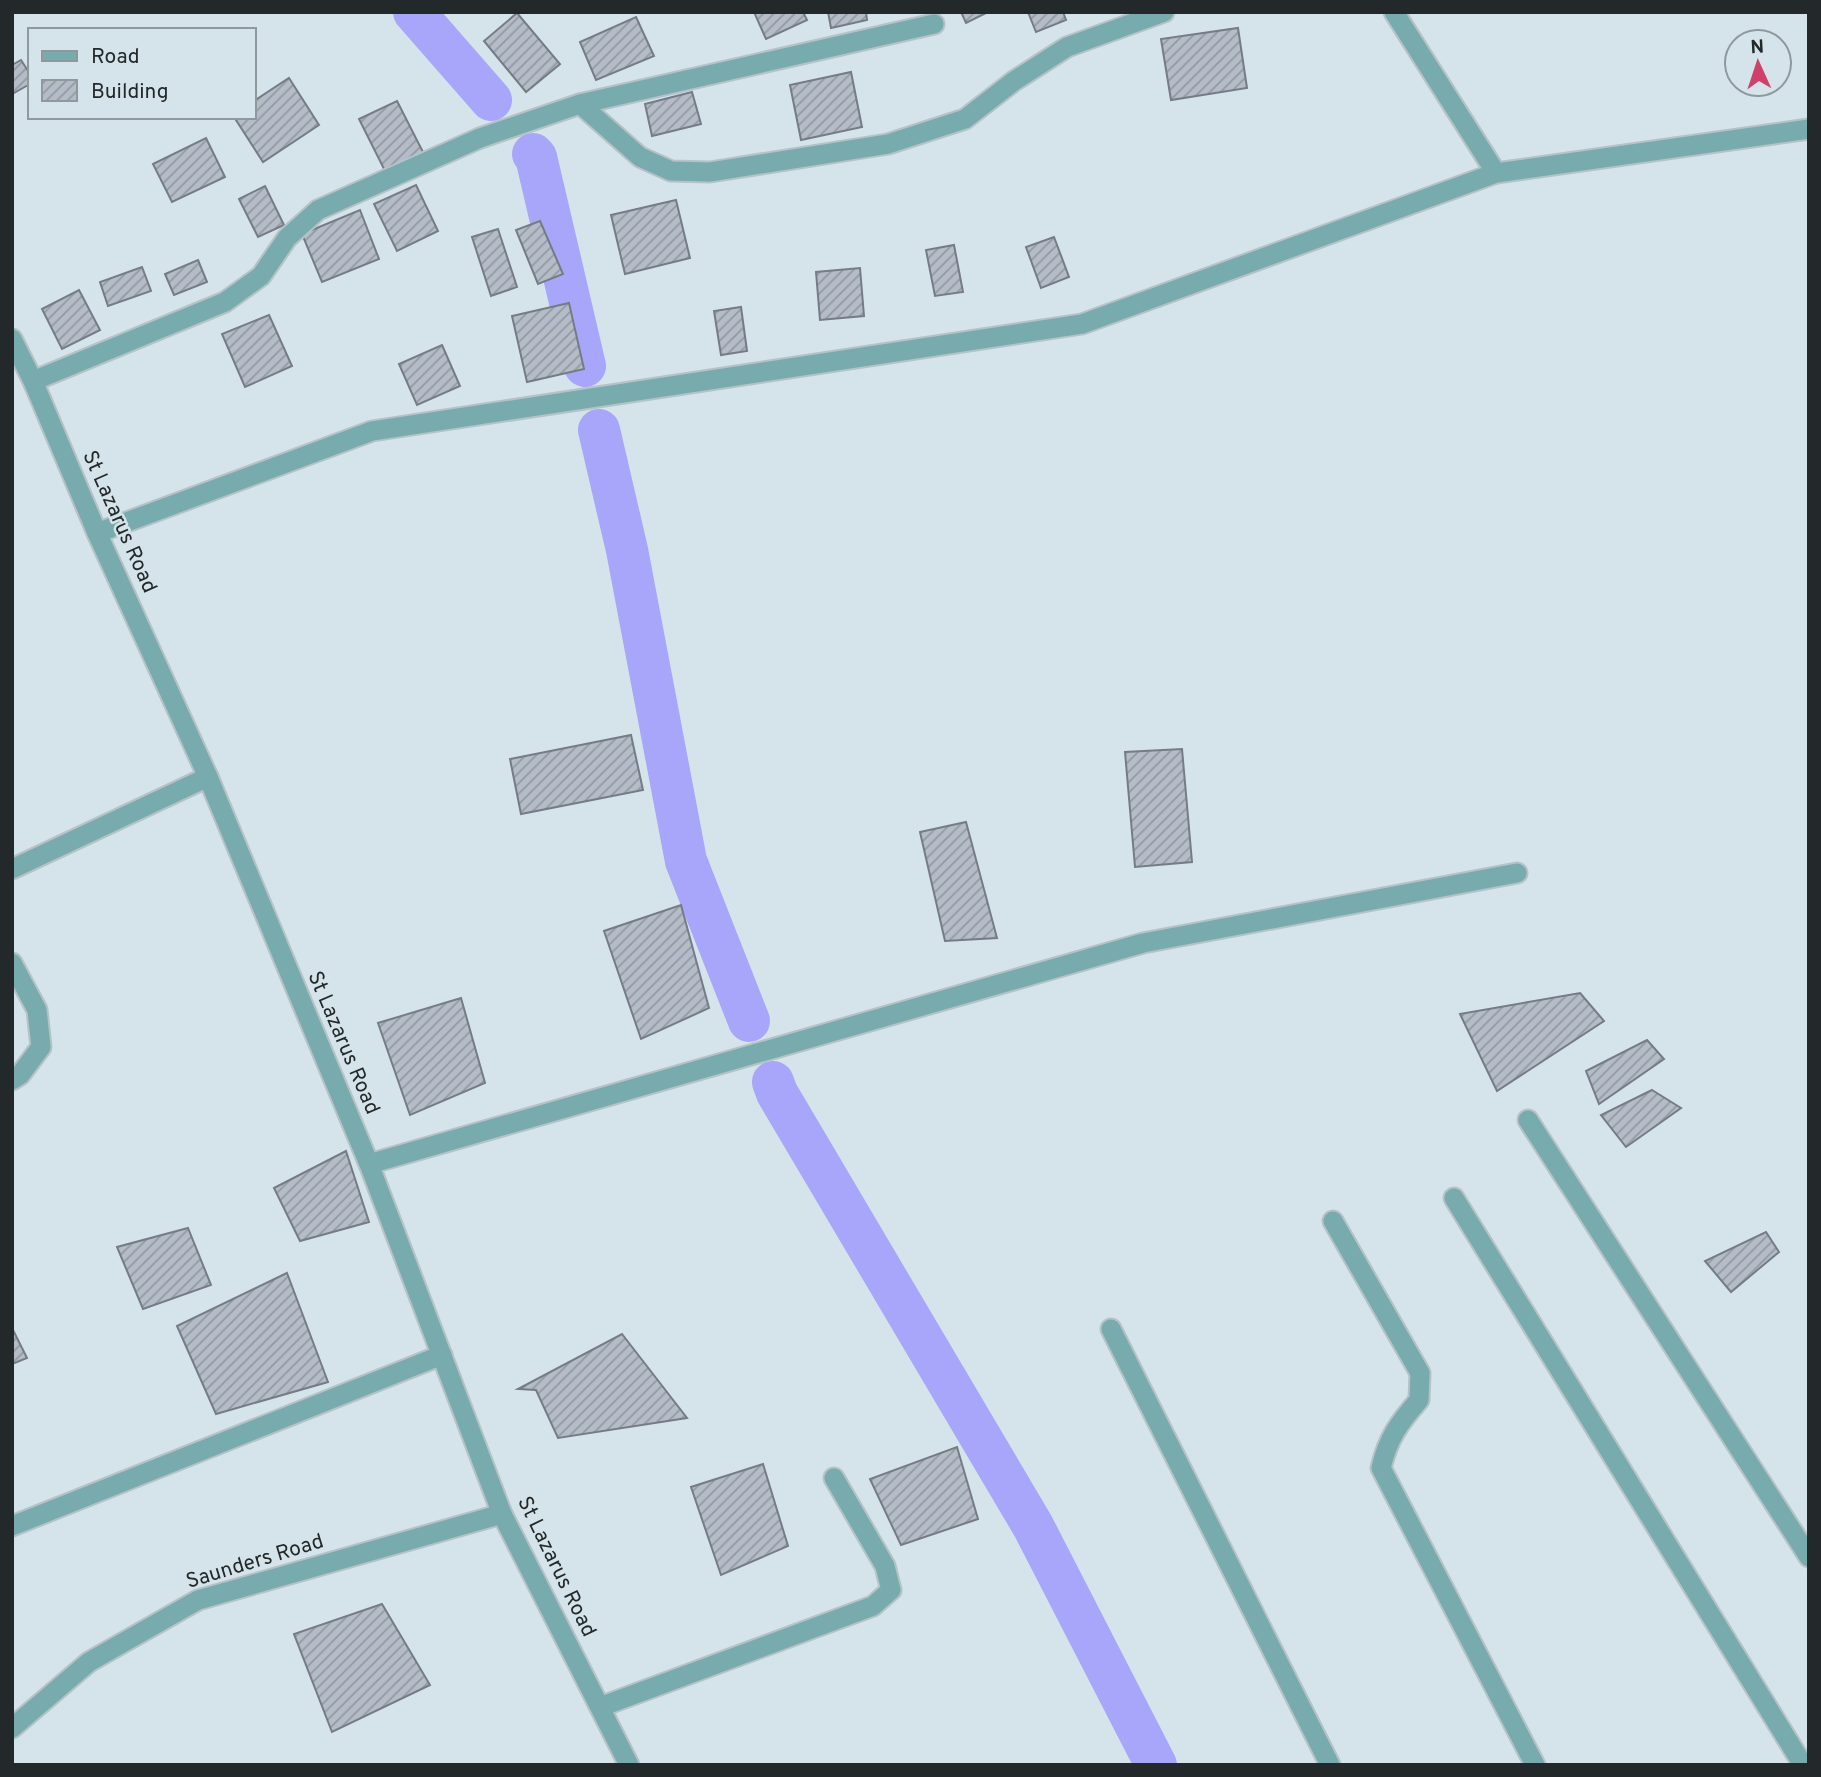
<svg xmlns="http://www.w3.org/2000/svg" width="1821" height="1777" font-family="Overpass,sans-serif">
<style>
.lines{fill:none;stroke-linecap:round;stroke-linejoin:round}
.canal{stroke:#a7a6fa;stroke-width:42}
.building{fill:url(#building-hatch);stroke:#757c86;stroke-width:2}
.minor-casing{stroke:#b5c2c8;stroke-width:23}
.minor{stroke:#78abad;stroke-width:19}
.labels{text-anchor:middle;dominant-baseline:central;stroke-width:5;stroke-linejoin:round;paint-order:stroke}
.street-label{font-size:21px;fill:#23292b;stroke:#d5e4ea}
</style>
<defs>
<pattern id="building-hatch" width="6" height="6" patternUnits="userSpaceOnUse" patternTransform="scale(1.75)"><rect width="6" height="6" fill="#b4bcc7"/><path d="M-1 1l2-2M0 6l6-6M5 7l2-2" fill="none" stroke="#9299a2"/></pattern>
</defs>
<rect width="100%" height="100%" fill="#d5e4ea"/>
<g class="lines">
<g class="canal">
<polyline points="414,12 491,100"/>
<polyline points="533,154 536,157 585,366"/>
<polyline points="599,430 627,550 686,861 749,1021"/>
<polyline points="773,1082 777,1093 1033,1526 1156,1765"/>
</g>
</g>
<g class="building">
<polygon points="754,12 803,12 807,20 766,39"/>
<polygon points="828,12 866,12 867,20 831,28"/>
<polygon points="961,12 988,12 966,23"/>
<polygon points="1028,12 1063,12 1066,20 1036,32"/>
<polygon points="517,13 560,64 526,92 484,41"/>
<polygon points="636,17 654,56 596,80 580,42"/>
<polygon points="1238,28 1247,88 1171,100 1161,39"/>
<polygon points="21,60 30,74 30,84 12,94 12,65"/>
<polygon points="851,72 862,127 801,140 790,85"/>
<polygon points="289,78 319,125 263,162 234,117 254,117 254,101"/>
<polygon points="692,92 701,124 652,136 645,104"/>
<polygon points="397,101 425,156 387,175 359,119"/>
<polygon points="206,138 225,177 172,202 153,164"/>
<polygon points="416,185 438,231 397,251 374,204"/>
<polygon points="265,186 284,225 258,237 239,199"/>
<polygon points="676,200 690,258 625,274 611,215"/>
<polygon points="360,210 379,259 322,282 302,234"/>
<polygon points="540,221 563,274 538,284 516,230"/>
<polygon points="498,229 517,287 491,296 472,237"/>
<polygon points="1054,237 1069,277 1041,288 1026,247"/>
<polygon points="954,245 963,292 935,296 926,250"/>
<polygon points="198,260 207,282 174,295 165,274"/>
<polygon points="142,267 151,291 108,306 100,282"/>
<polygon points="860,268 864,316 820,320 816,272"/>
<polygon points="79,290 100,330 62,349 42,309"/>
<polygon points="569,303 584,369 527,382 512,316"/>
<polygon points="741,307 747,351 721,355 714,311"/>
<polygon points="269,315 292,366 245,387 222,334"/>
<polygon points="442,345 460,386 417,405 399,364"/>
<polygon points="631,735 643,790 521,814 510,759"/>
<polygon points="1182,749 1192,862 1135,867 1125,752"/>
<polygon points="966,822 997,938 945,941 920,832"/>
<polygon points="681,905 709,1008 641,1039 604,931"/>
<polygon points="1580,993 1604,1021 1497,1091 1460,1014"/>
<polygon points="461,998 485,1083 410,1115 378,1023"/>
<polygon points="1647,1040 1664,1059 1599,1104 1586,1071"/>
<polygon points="1652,1090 1681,1108 1626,1147 1601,1115"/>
<polygon points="346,1151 369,1222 300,1241 274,1188"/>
<polygon points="188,1228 211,1285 143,1309 117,1247"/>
<polygon points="1766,1232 1779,1252 1731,1292 1705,1261"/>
<polygon points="287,1273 328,1382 216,1414 177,1326"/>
<polygon points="12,1328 27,1358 12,1364"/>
<polygon points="622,1334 687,1418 558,1438 536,1390 518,1389"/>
<polygon points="957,1447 978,1519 901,1545 870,1479"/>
<polygon points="763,1464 788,1546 721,1575 691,1487"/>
<polygon points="382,1604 430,1685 332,1732 294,1634"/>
</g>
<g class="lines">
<defs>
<g id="minor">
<polyline points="1394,12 1496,173"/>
<polyline points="580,104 640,157 671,171 710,172 888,144 965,119 1014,81 1067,47 1164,12"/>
<polyline points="12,339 33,381 97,533 208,777 369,1164 502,1514 629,1765"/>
<polyline points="33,381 225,302 261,276 287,238 318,210 480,138 580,104 934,24"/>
<polyline points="97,533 372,431 1082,324 1496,173 1809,129"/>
<polyline points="12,869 208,777"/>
<polyline points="12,963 37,1010 41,1047 20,1075 12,1080"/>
<polyline points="1528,1120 1809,1557"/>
<polyline points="369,1164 1143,943 1517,873"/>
<polyline points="1454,1198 1803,1765"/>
<path d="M1333,1221l87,152 -1,27c-20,23 -31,38 -38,68l154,297"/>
<polyline points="1111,1329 1330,1765"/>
<polyline points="12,1526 442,1355"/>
<polyline points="600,1707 873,1606 891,1590 885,1566 834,1478"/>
<polyline points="12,1728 89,1662 198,1600 502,1514"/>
</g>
</defs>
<use href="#minor" class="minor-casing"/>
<use href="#minor" class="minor"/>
</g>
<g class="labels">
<g class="street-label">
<text transform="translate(119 522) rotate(66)">St Lazarus Road</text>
<text transform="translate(343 1043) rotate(67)">St Lazarus Road</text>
<text transform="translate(255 1562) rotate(-17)">Saunders Road</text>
<text transform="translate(556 1567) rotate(64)">St Lazarus Road</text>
</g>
</g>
<rect width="1821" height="1777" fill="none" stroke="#23292b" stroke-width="28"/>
<rect x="28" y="28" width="228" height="91" fill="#d5e4ea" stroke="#8e999e" stroke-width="2"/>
<rect x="42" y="51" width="35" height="10" fill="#78abad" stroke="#8e999e" stroke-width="2"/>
<text x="91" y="63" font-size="21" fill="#23292b">Road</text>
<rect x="42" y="80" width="35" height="21" fill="url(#building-hatch)" stroke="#8e999e" stroke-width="2"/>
<text x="91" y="98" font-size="21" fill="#23292b">Building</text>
<g transform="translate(1758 63) rotate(357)"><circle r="33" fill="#d5e4ea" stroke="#8e999e" stroke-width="2"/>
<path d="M0-5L12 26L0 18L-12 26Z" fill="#cf4168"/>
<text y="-10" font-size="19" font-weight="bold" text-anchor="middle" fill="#23292b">N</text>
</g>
</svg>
